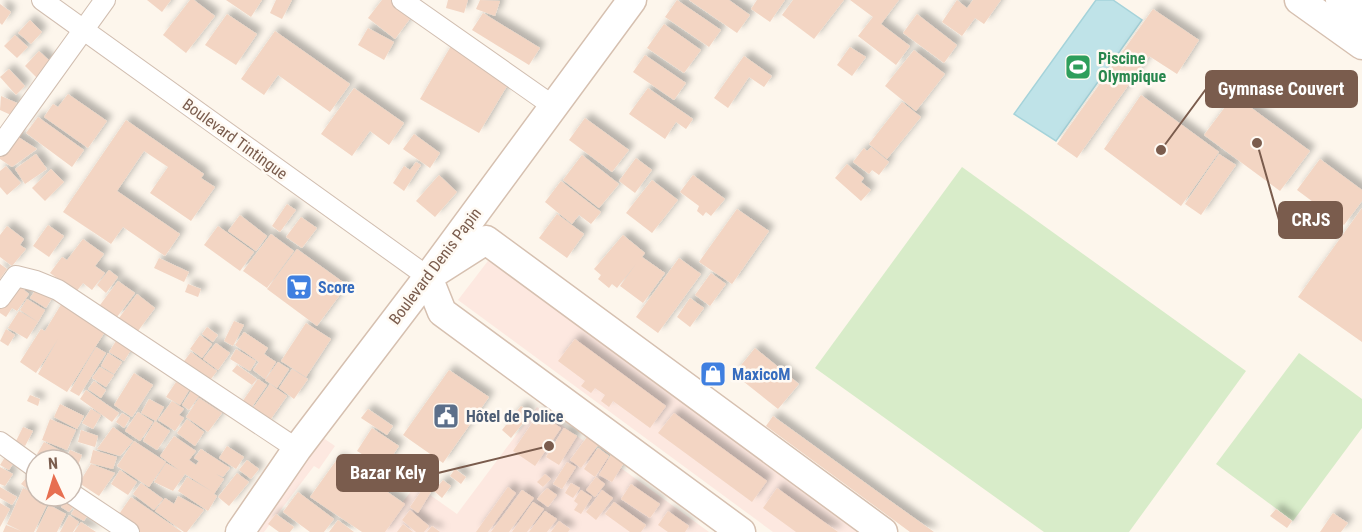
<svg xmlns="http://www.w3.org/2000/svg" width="1362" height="532" font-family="'Roboto Condensed',sans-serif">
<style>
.commercial{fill:#fde8e0}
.green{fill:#d8ecc9}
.water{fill:#bfe3e8;stroke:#a5d3da;stroke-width:1.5}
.building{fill:#f3d5c3;filter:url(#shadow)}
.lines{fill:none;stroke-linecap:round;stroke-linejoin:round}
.street-casing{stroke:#d1beb0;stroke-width:22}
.secondary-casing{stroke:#d6c0b0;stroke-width:31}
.street{stroke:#fff;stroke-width:20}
.secondary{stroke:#fff;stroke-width:28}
.labels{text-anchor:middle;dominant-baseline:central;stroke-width:5;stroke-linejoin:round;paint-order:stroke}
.leisure-label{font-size:16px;font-weight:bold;fill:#27864d;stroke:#fffaf3;text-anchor:start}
.street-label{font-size:16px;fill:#7a5c4d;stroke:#fffaf3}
.shop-label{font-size:16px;font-weight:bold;fill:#366cbe;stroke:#fffaf3;text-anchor:start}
.service-label{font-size:16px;font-weight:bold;fill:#4e5e75;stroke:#fffaf3;text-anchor:start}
.leader{fill:none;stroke:#7a5c4d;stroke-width:2}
.callout-dot{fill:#7a5c4d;stroke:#fffaf3;stroke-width:2}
.callout{fill:#7a5c4d;stroke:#7a5c4d;stroke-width:2}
.callout-label{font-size:18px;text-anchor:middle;font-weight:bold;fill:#fff}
</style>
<defs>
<filter id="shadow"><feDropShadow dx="5.5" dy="-5.5" stdDeviation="3" flood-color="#0004"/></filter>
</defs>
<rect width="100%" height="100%" fill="#fdf6ec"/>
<g class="commercial">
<polygon points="494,253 874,532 773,532 458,300"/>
<polygon points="537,407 709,532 379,532 416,485 457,514"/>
<polygon points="316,433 335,446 319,469 314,466 264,532 242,532"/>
</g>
<g class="green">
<polygon points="962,167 1246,371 1129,532 1044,532 815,368"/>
<polygon points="1299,353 1362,399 1362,428 1293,521 1216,464"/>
</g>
<polygon class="water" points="1096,0 1113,0 1142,20 1056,141 1014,114"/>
<g class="building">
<polygon points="147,0 171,0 162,12"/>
<polygon points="190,0 194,0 215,16 186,53 163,35"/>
<polygon points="226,0 262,0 251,17"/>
<polygon points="276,0 292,0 282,19 270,13"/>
<polygon points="382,0 391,0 412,16 395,39 368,18"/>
<polygon points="448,0 468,0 464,13 446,8"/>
<polygon points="480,0 500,1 495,16 476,9"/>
<polygon points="677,0 721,30 709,47 665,17"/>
<polygon points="689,0 729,0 750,15 737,33"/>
<polygon points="757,0 785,0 770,22 751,9"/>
<polygon points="793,0 844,0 814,39 782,15"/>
<polygon points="850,0 899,0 881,24 910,46 896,65 858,36 873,17"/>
<polygon points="957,0 967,8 973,0 1001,0 984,24 975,18 962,36 942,22"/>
<polygon points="0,4 11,12 2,25 0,23"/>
<polygon points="1153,9 1199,40 1177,74 1149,56 1077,158 1057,144"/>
<polygon points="483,13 540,48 529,65 472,30"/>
<polygon points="227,14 257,34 236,65 205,45"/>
<polygon points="917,14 957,45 944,63 903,33"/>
<polygon points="30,20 42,32 31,44 18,33"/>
<polygon points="664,24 701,50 684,73 647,48"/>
<polygon points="368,28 394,42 384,60 358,45"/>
<polygon points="275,31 350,84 330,112 278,75 264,95 241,79"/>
<polygon points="15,35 28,47 17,58 4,46"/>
<polygon points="451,46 510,81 479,133 420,99"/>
<polygon points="850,47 866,57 852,76 837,65"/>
<polygon points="914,50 945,74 916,111 885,86"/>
<polygon points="39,51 53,64 38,79 25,66"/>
<polygon points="645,55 686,83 674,100 633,72"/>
<polygon points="744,56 772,76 764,87 749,77 728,108 714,98"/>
<polygon points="9,69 25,86 16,95 0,77"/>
<polygon points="354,88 404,123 389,145 370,131 352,156 321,134"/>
<polygon points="648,88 693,119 686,129 676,122 665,139 629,114"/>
<polygon points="68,94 107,121 88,148 44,117 53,104 58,107"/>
<polygon points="1141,95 1219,152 1181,206 1104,149"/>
<polygon points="1234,95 1310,151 1280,191 1204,135"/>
<polygon points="1,96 17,103 11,115 0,110"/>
<polygon points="902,102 921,117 887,159 869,144"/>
<polygon points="38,117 84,150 72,167 26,133"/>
<polygon points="585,118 629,150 612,172 569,140"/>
<polygon points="126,120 204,174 201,178 215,187 191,221 150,193 168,167 144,151 117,191 180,234 165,256 123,227 111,244 63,212"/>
<polygon points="12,133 37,149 12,167 0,159 0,151"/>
<polygon points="414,134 440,153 430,168 403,149"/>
<polygon points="871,147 889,162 879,175 872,170 869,174 853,162 864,148 867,151"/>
<polygon points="36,154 47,169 25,184 15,169"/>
<polygon points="1219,154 1236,165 1201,215 1185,204"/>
<polygon points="582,155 619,184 599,208 563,180"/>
<polygon points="636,158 652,170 635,193 619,181"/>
<polygon points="1320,159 1362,190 1362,201 1344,225 1297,190"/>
<polygon points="416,162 421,165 404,191 393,183 404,166 410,170"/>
<polygon points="847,164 864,178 861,182 871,190 861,201 835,178"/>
<polygon points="6,166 21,183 7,195 0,187 0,171"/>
<polygon points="51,169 64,182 45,201 32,188"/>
<polygon points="439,175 457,192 435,217 416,201"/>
<polygon points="693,175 725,199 711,216 706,212 703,216 697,211 699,206 680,192"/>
<polygon points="652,180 678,200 652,233 626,213"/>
<polygon points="561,181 601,212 591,224 579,215 572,224 545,202"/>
<polygon points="287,204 296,210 280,232 272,226"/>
<polygon points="1362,208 1362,342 1298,297"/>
<polygon points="737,209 769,231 732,284 699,262"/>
<polygon points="557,214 584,234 567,258 539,238"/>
<polygon points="240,215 267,236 256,251 228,231"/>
<polygon points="301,217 317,228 302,248 286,237"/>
<polygon points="48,225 64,236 49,257 33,246"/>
<polygon points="7,226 24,239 20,245 26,249 12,266 0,257 0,235"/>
<polygon points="218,226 254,252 240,271 204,245"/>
<polygon points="271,234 294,251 267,288 243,271"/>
<polygon points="623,235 645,253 642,257 665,273 643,303 620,286 636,264 617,288 612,284 609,288 598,279 601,275 594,269"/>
<polygon points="83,239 104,254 95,266 105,273 92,290 83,283 76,292 50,273 62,257 67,260"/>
<polygon points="297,249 347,285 317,326 267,289"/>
<polygon points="159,258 189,272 184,282 154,268"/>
<polygon points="679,258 701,274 658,333 636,317"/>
<polygon points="0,264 7,269 0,279"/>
<polygon points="109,270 118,277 106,293 97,285"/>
<polygon points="711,273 726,284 710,306 695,295"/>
<polygon points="20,279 28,284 24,290 29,294 17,311 12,308 6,317 0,313 0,307"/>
<polygon points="118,281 135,293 117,317 100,305"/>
<polygon points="188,284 201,289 198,297 185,292"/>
<polygon points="37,288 52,298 46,308 30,298"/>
<polygon points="137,294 155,308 138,331 119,318"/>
<polygon points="690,298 704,308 690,327 677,317"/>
<polygon points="27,299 45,310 38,322 20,310"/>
<polygon points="62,303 106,330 67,392 38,374 58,339 36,373 20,362 41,329 45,331"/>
<polygon points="19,311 38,322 27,339 8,328"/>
<polygon points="234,321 244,325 233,346 224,341"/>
<polygon points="306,323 331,339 306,377 281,361"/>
<polygon points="207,327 218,335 213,342 202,334"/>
<polygon points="6,329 15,335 8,346 0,341"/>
<polygon points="244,332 268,348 264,354 276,362 265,379 253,370 259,362 235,345"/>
<polygon points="200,335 212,344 202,358 190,349"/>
<polygon points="575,339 666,406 650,428 613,401 609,407 601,401 605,395 595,388 591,393 581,386 585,381 558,361"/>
<polygon points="116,341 131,350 124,361 109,352"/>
<polygon points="216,343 230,353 218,370 203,359"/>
<polygon points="96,347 106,353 79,396 70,391"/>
<polygon points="755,348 799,384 778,409 734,374"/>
<polygon points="236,349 256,361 250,371 230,359"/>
<polygon points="191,352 217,371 208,383 182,364"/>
<polygon points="108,353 122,362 114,374 101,366"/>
<polygon points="278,362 289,369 277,388 265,380"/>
<polygon points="237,365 257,379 252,385 232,371"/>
<polygon points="100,367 114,375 106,387 92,378"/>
<polygon points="292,369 308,379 294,399 279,388"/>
<polygon points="449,370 489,397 443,463 403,435"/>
<polygon points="134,373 153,385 132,417 114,405"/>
<polygon points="258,379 267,385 247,414 238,408"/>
<polygon points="94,381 106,390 101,398 88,389"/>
<polygon points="176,382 189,390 180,405 166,397"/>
<polygon points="270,384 287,396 266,426 249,414"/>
<polygon points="86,390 119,413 112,422 80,399"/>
<polygon points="191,391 199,396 189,410 182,405"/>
<polygon points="30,395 40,399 38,406 27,401"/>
<polygon points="199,398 222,413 208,432 186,417"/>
<polygon points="149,399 164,407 156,421 141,413"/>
<polygon points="172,401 184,409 179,415 184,418 175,431 158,420"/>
<polygon points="60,404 84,416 77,429 54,417"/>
<polygon points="521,406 531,413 511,438 502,430"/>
<polygon points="91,409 101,415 93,429 82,423"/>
<polygon points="368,409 393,426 387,435 361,418"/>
<polygon points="138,412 153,422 140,441 125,431"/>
<polygon points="122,413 130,418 124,428 116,422"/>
<polygon points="539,413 561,428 535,466 513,451"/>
<polygon points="674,413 767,481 752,502 658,433"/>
<polygon points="773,416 882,495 934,532 910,532 766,426"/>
<polygon points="50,419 76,430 67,450 42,440"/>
<polygon points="187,419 204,432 195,446 177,433"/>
<polygon points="155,421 170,431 157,450 143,441"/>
<polygon points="23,427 33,431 25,446 16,441"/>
<polygon points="113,427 133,441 120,456 97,449"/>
<polygon points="372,428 399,446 384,468 357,451"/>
<polygon points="564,428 577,436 559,465 546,457"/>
<polygon points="81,430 98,436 95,447 78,442"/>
<polygon points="174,436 196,451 189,460 196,465 199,461 194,458 201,449 230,468 223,477 216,474 224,479 214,494 217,496 208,511 178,491 187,477 213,492 185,474 173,491 154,482 166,463 179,470 160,456"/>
<polygon points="587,437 598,445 581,468 570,460"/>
<polygon points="134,441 166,462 149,487 117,466"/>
<polygon points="44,442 65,453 61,460 50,460 37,454"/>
<polygon points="227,446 244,457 236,469 219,458"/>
<polygon points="598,448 609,456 595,477 584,469"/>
<polygon points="70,450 82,455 78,465 72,462 72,460 66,460"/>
<polygon points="93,450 117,457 113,469 90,463"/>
<polygon points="612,453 625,461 612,482 599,475"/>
<polygon points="7,454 16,459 9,470 0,465"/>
<polygon points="338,458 405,504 385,532 362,532 310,497"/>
<polygon points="247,460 259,469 251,479 239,470"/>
<polygon points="567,462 576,467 562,489 553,484"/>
<polygon points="91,464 115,473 99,496 79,483"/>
<polygon points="0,467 13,474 5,486 0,484"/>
<polygon points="455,469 466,477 461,484 450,476"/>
<polygon points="120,470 137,482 128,495 111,484"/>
<polygon points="32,471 36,474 36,483 30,491 21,484"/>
<polygon points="237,473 249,482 229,506 218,497"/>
<polygon points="545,474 551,479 543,487 537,482"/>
<polygon points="596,477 605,484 595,497 586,490"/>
<polygon points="443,480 451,486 442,498 434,491"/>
<polygon points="141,483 163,499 154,510 133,494"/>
<polygon points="571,483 580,488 573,498 565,493"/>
<polygon points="631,484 660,504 650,518 621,499"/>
<polygon points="0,487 17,497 12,505 0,498"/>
<polygon points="424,487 431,492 418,513 410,507"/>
<polygon points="508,487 516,493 488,532 476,532"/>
<polygon points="23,488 36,494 36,496 49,500 34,532 3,532 6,525 21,531 7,524"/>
<polygon points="547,488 557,495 548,507 537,499"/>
<polygon points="777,488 838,532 796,532 763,508"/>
<polygon points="522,490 534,498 509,532 491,532"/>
<polygon points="581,490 592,497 581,514 574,510 578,504 574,501"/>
<polygon points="602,490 613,498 596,520 586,512"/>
<polygon points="298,492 334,519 324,532 310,532 283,512"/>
<polygon points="55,496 65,496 58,506 51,502"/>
<polygon points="178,496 204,510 187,532 184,532 155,511 165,498 174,504"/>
<polygon points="69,497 76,503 69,512 61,507"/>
<polygon points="131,497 182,532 140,532 117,517"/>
<polygon points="533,502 544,509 527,532 512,532"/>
<polygon points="614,502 646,525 641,532 630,532 605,514"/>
<polygon points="0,503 10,509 0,527"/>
<polygon points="49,505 66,514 57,532 36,532"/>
<polygon points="77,505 89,512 84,521 71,514"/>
<polygon points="1276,509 1292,521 1287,528 1270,516"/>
<polygon points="410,510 429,526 424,532 416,532 402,520"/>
<polygon points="545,511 557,519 547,532 529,532"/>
<polygon points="668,511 689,526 685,532 668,532 658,525"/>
<polygon points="1333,513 1348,523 1341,532 1320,532"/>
<polygon points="276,514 294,527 290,532 279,532 268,524"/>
<polygon points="69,515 79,522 73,532 60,532"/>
<polygon points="338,520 354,532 329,532"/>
<polygon points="559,521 570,529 568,532 551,532"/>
<polygon points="81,522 96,532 74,532"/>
<polygon points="403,524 413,532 397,532"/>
<polygon points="432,526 440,532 427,532"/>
</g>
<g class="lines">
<defs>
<g id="street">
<polyline points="42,0 428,277"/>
<polyline points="402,0 553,106"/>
<polyline points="0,146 105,0"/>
<polyline points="0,298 16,276 36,281 58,290 297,449"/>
<polyline points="0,442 36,468"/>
<polyline points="72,494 129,532"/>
</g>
<g id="secondary">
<polyline points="1299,0 1362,45"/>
<polyline points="1340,0 1362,16"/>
<polyline points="240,532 297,449 428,277 632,0"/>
<polyline points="741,532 442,312 428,277 486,240 883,532"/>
</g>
</defs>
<use href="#street" class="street-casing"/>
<use href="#secondary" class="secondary-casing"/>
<use href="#street" class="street"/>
<use href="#secondary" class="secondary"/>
</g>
<defs>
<symbol id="stadium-square" viewBox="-11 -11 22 22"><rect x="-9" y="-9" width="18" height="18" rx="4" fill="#2e9e5b" stroke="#fffaf3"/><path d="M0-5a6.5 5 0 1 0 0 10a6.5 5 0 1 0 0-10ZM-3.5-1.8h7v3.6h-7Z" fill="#fff"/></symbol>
<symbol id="supermarket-square" viewBox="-11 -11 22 22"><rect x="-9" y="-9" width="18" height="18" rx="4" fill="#3f7fe0" stroke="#fffaf3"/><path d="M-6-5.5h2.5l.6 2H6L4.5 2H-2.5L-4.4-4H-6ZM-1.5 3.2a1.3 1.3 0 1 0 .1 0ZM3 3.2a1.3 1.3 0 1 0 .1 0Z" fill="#fff"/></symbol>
<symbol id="shop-square" viewBox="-11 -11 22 22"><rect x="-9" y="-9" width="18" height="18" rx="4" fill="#3f7fe0" stroke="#fffaf3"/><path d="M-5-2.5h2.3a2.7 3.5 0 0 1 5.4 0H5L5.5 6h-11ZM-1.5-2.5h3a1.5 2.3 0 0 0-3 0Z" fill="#fff"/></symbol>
<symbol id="civic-square" viewBox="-11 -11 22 22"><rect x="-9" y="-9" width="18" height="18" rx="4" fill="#5c6f8a" stroke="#fffaf3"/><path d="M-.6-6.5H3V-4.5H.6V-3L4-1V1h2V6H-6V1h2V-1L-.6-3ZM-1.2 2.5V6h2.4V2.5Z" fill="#fff"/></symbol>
</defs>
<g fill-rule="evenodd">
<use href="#stadium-square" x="1063" y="52" width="30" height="30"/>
<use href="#supermarket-square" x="284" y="272" width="30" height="30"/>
<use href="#shop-square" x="698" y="359" width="30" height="30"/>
<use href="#civic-square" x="431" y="401" width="30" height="30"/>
</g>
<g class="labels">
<g class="leisure-label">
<text x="1098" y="58">Piscine<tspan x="1098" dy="18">Olympique</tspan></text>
</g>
<g class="street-label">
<text transform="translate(235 139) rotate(36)">Boulevard Tintingue</text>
<text transform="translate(435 266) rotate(-53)">Boulevard Denis Papin</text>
</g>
<g class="shop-label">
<text x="318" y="287">Score</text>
<text x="732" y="374">MaxicoM</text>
</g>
<g class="service-label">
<text x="466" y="416">Hôtel de Police</text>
</g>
</g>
<path class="leader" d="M1161 150L1206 89M1257 143L1279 220M549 446L438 473"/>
<g class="callout-dot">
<circle cx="1161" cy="150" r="6"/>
<circle cx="1257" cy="143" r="6"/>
<circle cx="549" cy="446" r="6"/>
</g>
<g class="callout">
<rect x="1206" y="71" width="151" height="36" rx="6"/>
<rect x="1279" y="202" width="63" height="36" rx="6"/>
<rect x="337" y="455" width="101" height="36" rx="6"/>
</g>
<g class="callout-label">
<text x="1281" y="95">Gymnase Couvert</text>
<text x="1311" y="226">CRJS</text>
<text x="388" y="479">Bazar Kely</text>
</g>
<g transform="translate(54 478) rotate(356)"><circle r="28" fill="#fffaf3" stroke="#cabbb1" stroke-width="1.5"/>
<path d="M0-4.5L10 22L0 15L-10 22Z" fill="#e76f51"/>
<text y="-9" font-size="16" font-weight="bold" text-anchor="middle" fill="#7a5c4d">N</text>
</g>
</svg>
